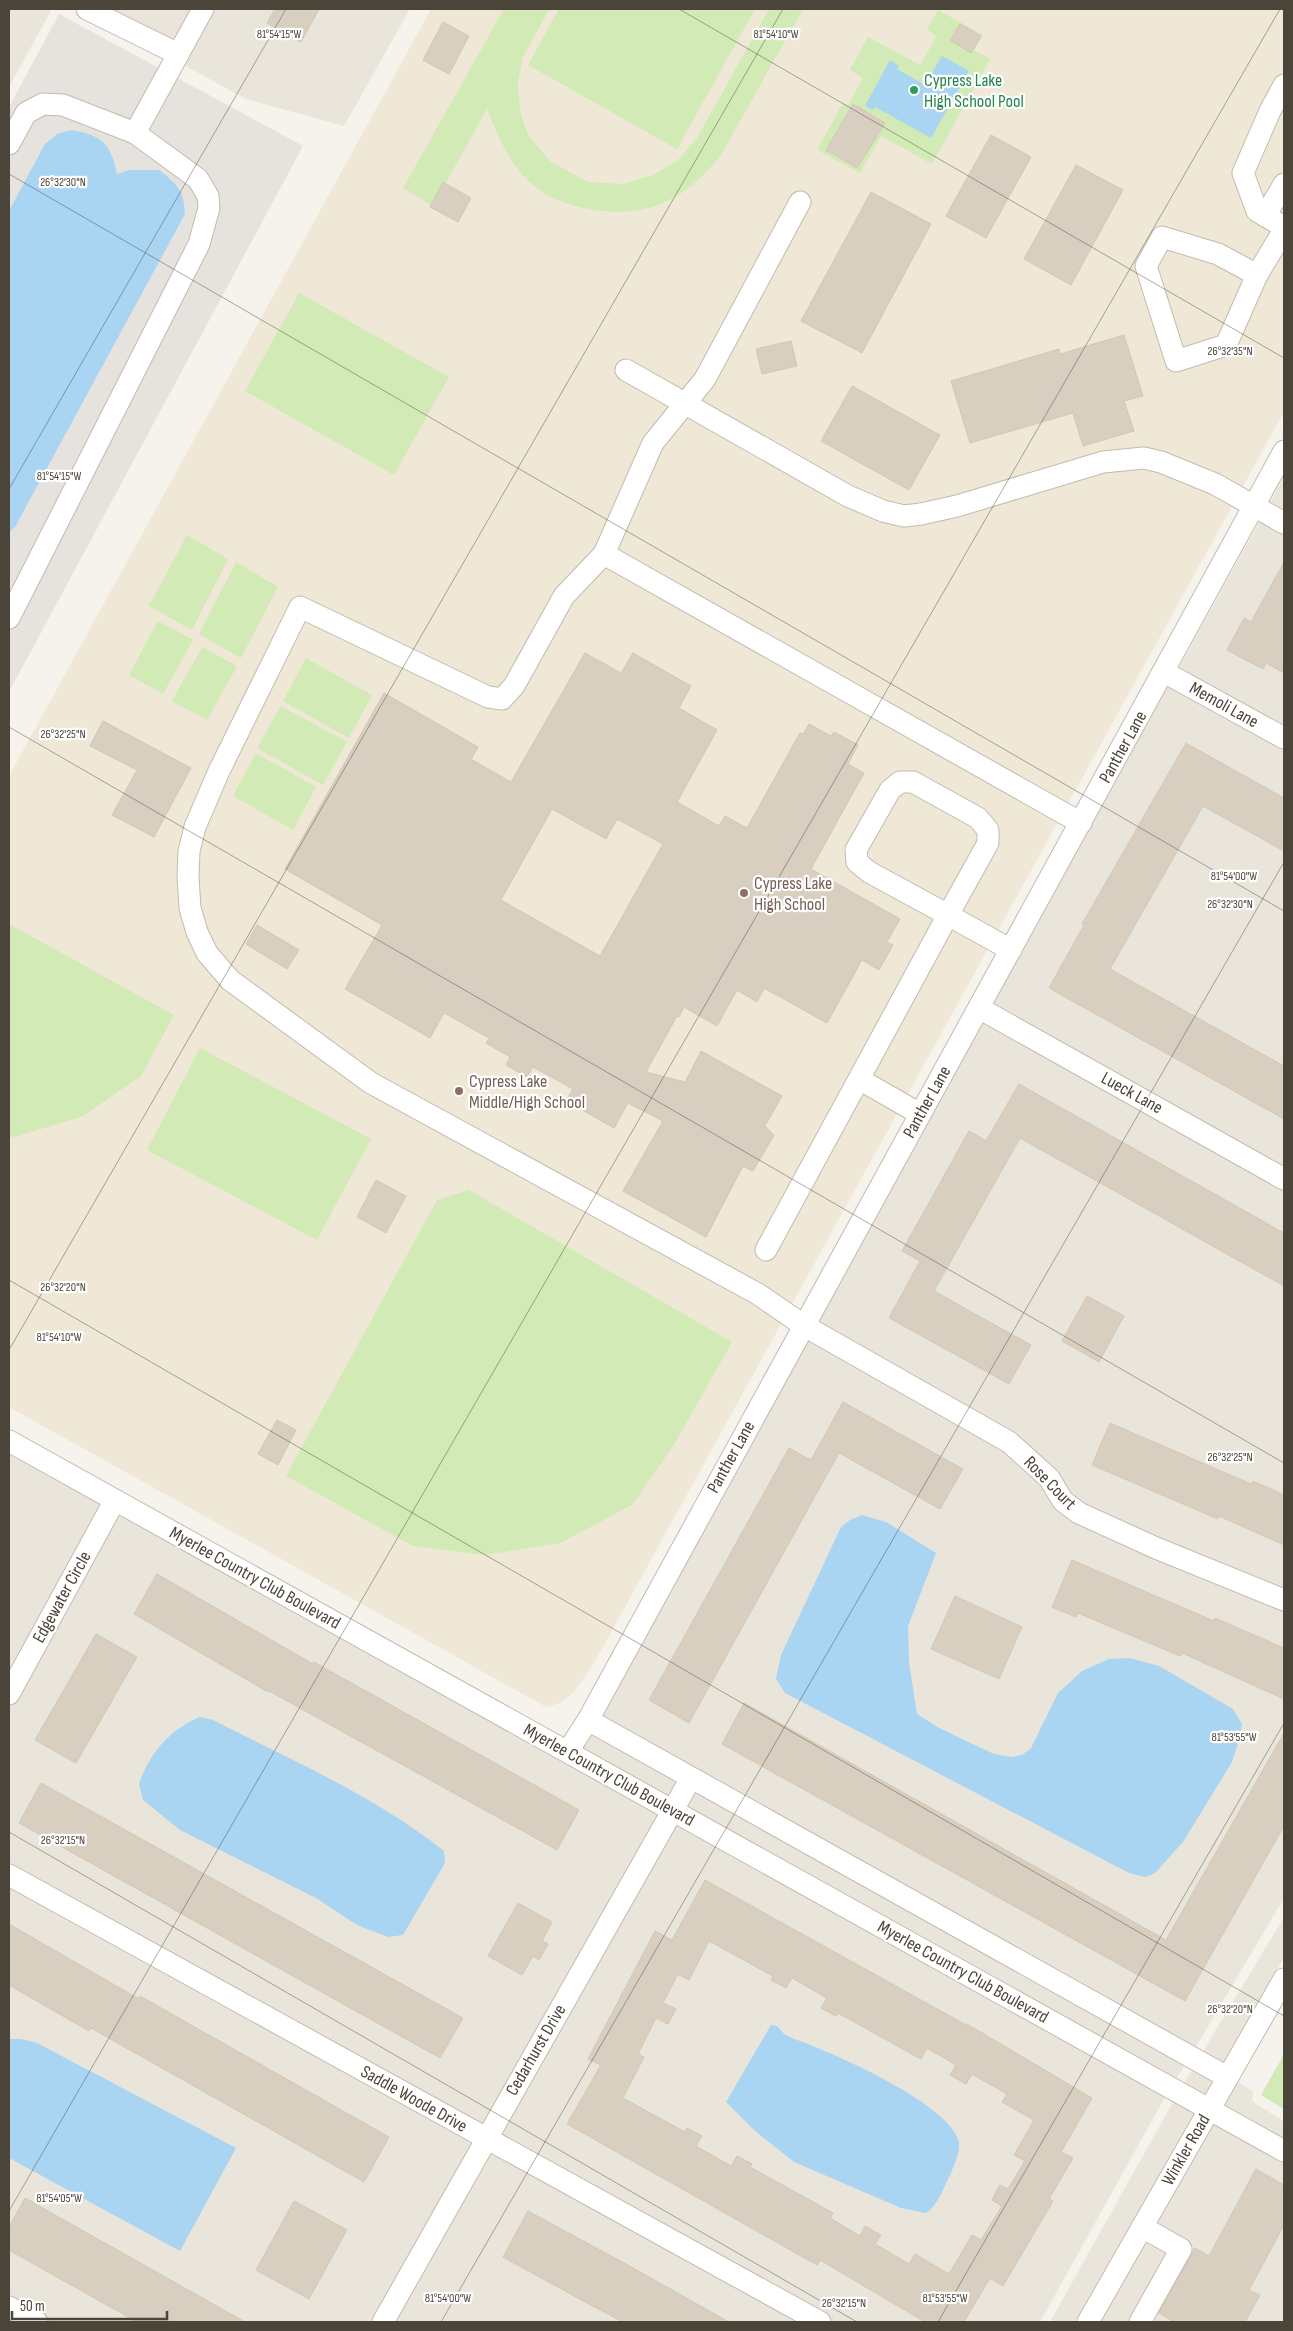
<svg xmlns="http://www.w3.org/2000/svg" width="1293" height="2331" font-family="'Sofia Sans Condensed',sans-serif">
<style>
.residential{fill:#eae5da}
.industrial{fill:#e6e2dd}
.education{fill:#efe8d6}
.green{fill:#d2eab5}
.water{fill:#a9d4f2}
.building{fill:#d8cfc1;stroke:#d3c7b4;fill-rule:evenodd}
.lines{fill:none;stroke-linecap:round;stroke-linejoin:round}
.minor-casing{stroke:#c2bbae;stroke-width:23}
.minor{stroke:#fff;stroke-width:21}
.ticks{fill:none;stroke:#4b4439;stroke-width:1;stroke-opacity:0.45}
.leisure-dot{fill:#2e9e5b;stroke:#fff;stroke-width:2}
.education-dot{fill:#8d6e63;stroke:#fff;stroke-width:2}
.labels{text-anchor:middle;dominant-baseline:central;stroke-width:4.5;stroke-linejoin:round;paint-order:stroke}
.leisure-label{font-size:18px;fill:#27864d;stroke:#fff;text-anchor:start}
.street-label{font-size:18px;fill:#4b4439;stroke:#fff}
.education-label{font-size:18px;fill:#785e54;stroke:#fff;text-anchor:start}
.ticks-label{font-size:12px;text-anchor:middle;fill:#4b4439;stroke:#fff;stroke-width:4.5;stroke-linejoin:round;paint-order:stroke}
</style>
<rect width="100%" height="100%" fill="#f6f3ec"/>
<g class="residential">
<polygon points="9,9 52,9 9,87"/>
<polygon points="82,9 410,9 344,126 246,99"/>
<polygon points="1284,477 1284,727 1179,668"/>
<polygon points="1164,672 1284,738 1284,1898 1190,2057 1170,2088 1040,2322 9,2322 9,1441 568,1751"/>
<polygon points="1284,1917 1284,1957 1075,2322 1050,2322 1178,2093"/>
<polygon points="1237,2082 1253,2091 1252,2100 1256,2104 1284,2121 1284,2322 1100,2322"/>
</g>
<polygon class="industrial" points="59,14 303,146 9,692 9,107"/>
<polygon class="education" points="431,9 1284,9 1284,412 593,1665 574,1692 561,1703 546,1707 9,1407 9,776"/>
<g class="green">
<path d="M504,9h45l-26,48 -5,25 2,30 8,23 23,27 37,20 36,2 29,-9 25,-15 19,-22 72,-129h34l-82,146c-37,46 -74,64 -133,54 -20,-4 -41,-11 -56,-25 -23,-20 -34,-48 -45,-75l-54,97 -30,-18z"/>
<polygon points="559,9 755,9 677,149 528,65"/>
<polygon points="938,10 983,35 974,50 990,59 932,164 881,136 860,173 817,150 843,103 848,105 863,78 850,70 868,37 920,65 937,36 927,30"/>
<polygon points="299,293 449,377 394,475 245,391"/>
<polygon points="187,535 228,559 192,630 149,606"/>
<polygon points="236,562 278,587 241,658 199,634"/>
<polygon points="158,621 193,640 163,694 129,675"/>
<polygon points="202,647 237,666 207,720 172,701"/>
<polygon points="306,658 372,695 349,738 283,701"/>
<polygon points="281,706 347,742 323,785 257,748"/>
<polygon points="256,753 316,787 293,830 233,796"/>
<polygon points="9,924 174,1015 141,1076 83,1116 15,1137 9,1136"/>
<polygon points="200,1048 371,1139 317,1240 147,1150"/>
<polygon points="469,1190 732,1342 675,1443 633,1504 561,1543 485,1555 413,1546 286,1476 437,1200"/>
<polygon points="1284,2054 1284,2109 1261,2095"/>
</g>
<g class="water">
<polygon points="942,56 969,71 931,138 875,107 873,110 865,106 890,60 899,66 897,69 925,85"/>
<path d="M71,130c31,5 40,14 46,44l12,-4h30c18,14 25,20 26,44l-170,313 -6,5v-321l36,-67 12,-10z"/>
<polygon points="862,1515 886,1522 936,1553 908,1626 909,1662 917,1714 939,1728 994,1754 1011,1757 1022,1755 1031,1748 1058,1693 1082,1671 1109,1659 1130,1658 1159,1666 1233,1709 1242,1724 1240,1737 1232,1762 1183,1842 1155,1873 1145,1877 1129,1873 785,1693 776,1679 781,1655 841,1527 850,1520"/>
<path d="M200,1717l13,3c78,40 162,76 231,131l1,12 -42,72 -15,2 -31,-12 -41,-27 -136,-68 -37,-30 -4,-16c10,-30 31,-55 61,-67z"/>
<path d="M771,2025l6,1 7,8 8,4c39,14 152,63 166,101 4,11 -4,26 -8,36 -7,14 -12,30 -24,38l-25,-5 -107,-46 -40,-32 -28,-28z"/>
<polygon points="21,2039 37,2043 236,2148 180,2251 9,2158 9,2039"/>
</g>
<g class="building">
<polygon points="275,9 319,9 301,42 267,23"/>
<polygon points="443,22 469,36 449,74 423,60"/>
<polygon points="960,24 981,36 971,53 950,40"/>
<polygon points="853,104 885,123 857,168 826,150"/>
<polygon points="991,135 1031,157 986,238 946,216"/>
<polygon points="1076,165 1123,190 1071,285 1024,259"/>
<polygon points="443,182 471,198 458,222 430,207"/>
<polygon points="871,192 931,224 862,353 801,321"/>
<polygon points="1124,335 1143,396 1124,401 1134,431 1083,446 1073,413 970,443 951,381 1059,349 1060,354"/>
<polygon points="791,341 797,366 762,374 756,349"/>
<polygon points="852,386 940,435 909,490 821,441"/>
<polygon points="1284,562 1284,673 1266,663 1263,669 1227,650 1244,618 1251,622"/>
<path d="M585,653l36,20 12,-20 58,33 -12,22 38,22 -40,72 42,24 6,-10 22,12 53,-95 3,1 6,-10 22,12 3,-4 24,13 -10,19 16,9 -53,96 89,50 -13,23 6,3 -14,25 -17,-10 -35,63 -63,-35 -7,14 -20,-12 -20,36 -33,-19 -5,10 -2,-1 -31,56 39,10 16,-31 81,45 -17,30 9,9 -21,36 -10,-5 -37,71 -83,-46 40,-70 -35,-18 -14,25 -48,-27 7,-12 -40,-22 -6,10 -21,-12 4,-8 -24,-14 3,-5 -45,-25 -14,25 -85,-49 37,-64 -97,-56 99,-176 94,54 -7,12 40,23zM552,809l54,30 11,-20 46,25 -63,112 -99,-56z"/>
<polygon points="103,721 191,768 154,837 112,815 137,770 90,746"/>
<polygon points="1186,743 1284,798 1284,851 1203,806 1110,969 1284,1066 1284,1119 1049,988 1084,925 1082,924"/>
<polygon points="257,925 299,950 287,969 246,944"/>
<polygon points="1019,1084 1284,1233 1284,1286 1020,1138 934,1291 1031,1345 1009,1384 889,1318 920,1261 902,1251 969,1131 986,1141"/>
<polygon points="376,1180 406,1196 386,1233 357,1217"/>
<polygon points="1087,1296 1124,1316 1099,1362 1062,1341"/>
<polygon points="843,1402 963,1469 940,1509 839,1453 689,1723 649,1700 789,1448 811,1460"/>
<polygon points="277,1420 296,1430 278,1465 258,1454"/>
<polygon points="1110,1423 1251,1484 1253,1481 1284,1495 1284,1545 1219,1516 1218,1519 1092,1465"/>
<polygon points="1072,1560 1214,1621 1215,1618 1284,1648 1284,1699 1182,1653 1180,1656 1078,1613 1076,1617 1052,1607"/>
<polygon points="157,1574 313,1664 314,1662 579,1810 557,1850 269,1691 268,1692 134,1614"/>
<polygon points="955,1596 1022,1627 999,1679 931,1649"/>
<polygon points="96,1634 137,1657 76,1763 35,1740"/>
<polygon points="744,1703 1166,1940 1284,1733 1284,1826 1185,2001 722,1744"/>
<polygon points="41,1783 463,2018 440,2058 19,1823"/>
<path d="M705,1880l261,145 1,-1 125,74 -31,54 12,6 -24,41 4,2 -50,85 -13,-8 -26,44h-39l-105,-62 -3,5 -250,-141 34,-59 -13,-6 67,-128 17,9zM709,1941l64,35 -2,4 15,8 6,-10 35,20 -6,10 15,8 2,-3 83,46 6,-11 29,17 -6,10 16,9 6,-10 35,20 -5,8 32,18 -20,35 11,6 -17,28 -8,-4 -8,15 10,6 -21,34 -9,-5 -23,39 -34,-20 -6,10 -34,-20 6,-9 -16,-9 -5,10 -30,-18 3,-5 -83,-46 2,-3 -15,-8 -6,10 -35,-20 6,-10 -15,-8 -2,4 -62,-34 21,-41 -6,-3 18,-36 12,6 8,-15 -13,-6 15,-29 11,6z"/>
<polygon points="518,1903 552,1922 542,1941 548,1944 539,1960 533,1956 522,1975 488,1956"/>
<polygon points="9,1924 139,1999 140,1996 389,2137 364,2182 91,2028 89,2031 9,1985"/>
<polygon points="1256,2169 1284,2185 1284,2225 1249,2290 1260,2295 1245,2322 1174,2322 1159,2313 1195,2248 1209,2256"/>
<polygon points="25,2198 245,2322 137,2322 9,2250 9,2227"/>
<polygon points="294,2201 347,2230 309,2299 256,2270"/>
<polygon points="528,2211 633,2268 729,2322 623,2322 587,2303 503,2257"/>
</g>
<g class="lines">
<defs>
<g id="minor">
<polyline points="87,9 178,54"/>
<polyline points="1284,85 1270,111 1243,173 1257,211 1284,227"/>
<polyline points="135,133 203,9"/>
<polyline points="9,144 26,113 43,104 63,105 135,133 198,179 208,196 209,208 199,244 9,618"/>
<polyline points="800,202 705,379 653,443 604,554 564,596 514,686 502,699 488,697 300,607 219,771 195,827 189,851 188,877 190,908 197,932 207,953 230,980 371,1083 758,1294 803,1325 1009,1442 1049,1478 1063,1501 1079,1513 1156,1548 1284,1600"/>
<polyline points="1265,216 1284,184"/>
<polyline points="1257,275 1218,254 1162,237 1146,266 1176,361 1226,345 1257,275 1284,230"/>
<polyline points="626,370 848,496 883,511 904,516 921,514 957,506 1103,462 1144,458 1161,462 1215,484 1284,523"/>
<polyline points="604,554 1081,823"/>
<polyline points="1164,672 1284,738"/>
<polygon points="900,782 913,782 978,818 988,830 988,843 948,915 869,872 857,862 856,850 890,790"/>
<polyline points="979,1008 1284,1179"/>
<polyline points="859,1079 920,1114"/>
<polyline points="766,1250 948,915 1011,950"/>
<polyline points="9,1441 1284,2151"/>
<polyline points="9,1694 115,1500"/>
<polyline points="588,1720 1227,2077"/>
<polyline points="568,1751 588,1720 1284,451"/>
<polyline points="9,1875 820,2322"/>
<polyline points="9,2307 37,2322"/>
<polyline points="383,2322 691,1778"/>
<polyline points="1088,2322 1284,1979"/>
<polyline points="1140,2322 1181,2249 1142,2227"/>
</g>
</defs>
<use href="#minor" class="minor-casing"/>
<use href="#minor" class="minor"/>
</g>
<path class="ticks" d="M679,9l605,349M9,174l1275,737M9,489l277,-480M9,727l1275,736M9,1280l1275,736M9,1350l774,-1341M9,1832l848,490M9,2211l1271,-2202M441,2322l843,-1460M938,2322l346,-599"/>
<circle class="leisure-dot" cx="914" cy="90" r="5"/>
<g class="education-dot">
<circle cx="744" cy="893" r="5"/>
<circle cx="459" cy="1091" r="5"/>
</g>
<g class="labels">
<g class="leisure-label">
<text x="924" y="80">Cypress Lake<tspan x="924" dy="21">High School Pool</tspan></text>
</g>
<g class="street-label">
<text transform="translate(1224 705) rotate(29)">Memoli Lane</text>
<text transform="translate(1123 747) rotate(-61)">Panther Lane</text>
<text transform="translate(1132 1093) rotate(29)">Lueck Lane</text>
<text transform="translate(927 1102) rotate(-61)">Panther Lane</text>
<text transform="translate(731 1457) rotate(-61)">Panther Lane</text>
<text transform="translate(1050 1483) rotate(46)">Rose Court</text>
<text transform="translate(255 1578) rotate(29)">Myerlee Country Club Boulevard</text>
<text transform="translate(62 1597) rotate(-61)">Edgewater Circle</text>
<text transform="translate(609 1775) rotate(29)">Myerlee Country Club Boulevard</text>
<text transform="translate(963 1972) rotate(29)">Myerlee Country Club Boulevard</text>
<text transform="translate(536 2050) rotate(-60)">Cedarhurst Drive</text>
<text transform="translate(414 2099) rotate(29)">Saddle Woode Drive</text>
<text transform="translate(1186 2150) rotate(-60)">Winkler Road</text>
</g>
<g class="education-label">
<text x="754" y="883">Cypress Lake<tspan x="754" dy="21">High School</tspan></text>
<text x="469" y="1081">Cypress Lake<tspan x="469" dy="21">Middle/High School</tspan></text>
</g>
</g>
<g class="ticks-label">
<text x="279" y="38">81°54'15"W</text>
<text x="776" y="38">81°54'10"W</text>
<text x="63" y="186">26°32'30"N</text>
<text x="1230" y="355">26°32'35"N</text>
<text x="59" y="480">81°54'15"W</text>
<text x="63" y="738">26°32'25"N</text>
<text x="1234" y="880">81°54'00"W</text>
<text x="1230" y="908">26°32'30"N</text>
<text x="63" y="1291">26°32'20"N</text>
<text x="59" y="1341">81°54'10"W</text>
<text x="1230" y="1461">26°32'25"N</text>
<text x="1234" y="1741">81°53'55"W</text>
<text x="63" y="1844">26°32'15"N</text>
<text x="1230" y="2013">26°32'20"N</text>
<text x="59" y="2202">81°54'05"W</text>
<text x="448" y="2302">81°54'00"W</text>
<text x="945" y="2302">81°53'55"W</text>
<text x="844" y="2307">26°32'15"N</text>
</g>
<rect width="1293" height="2331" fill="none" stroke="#4b4439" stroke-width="20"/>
<path d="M12 2311v8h155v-8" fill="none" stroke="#4b4439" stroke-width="2.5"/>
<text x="20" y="2311" font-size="15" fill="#4b4439" stroke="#ffffff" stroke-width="4" paint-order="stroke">50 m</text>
</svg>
